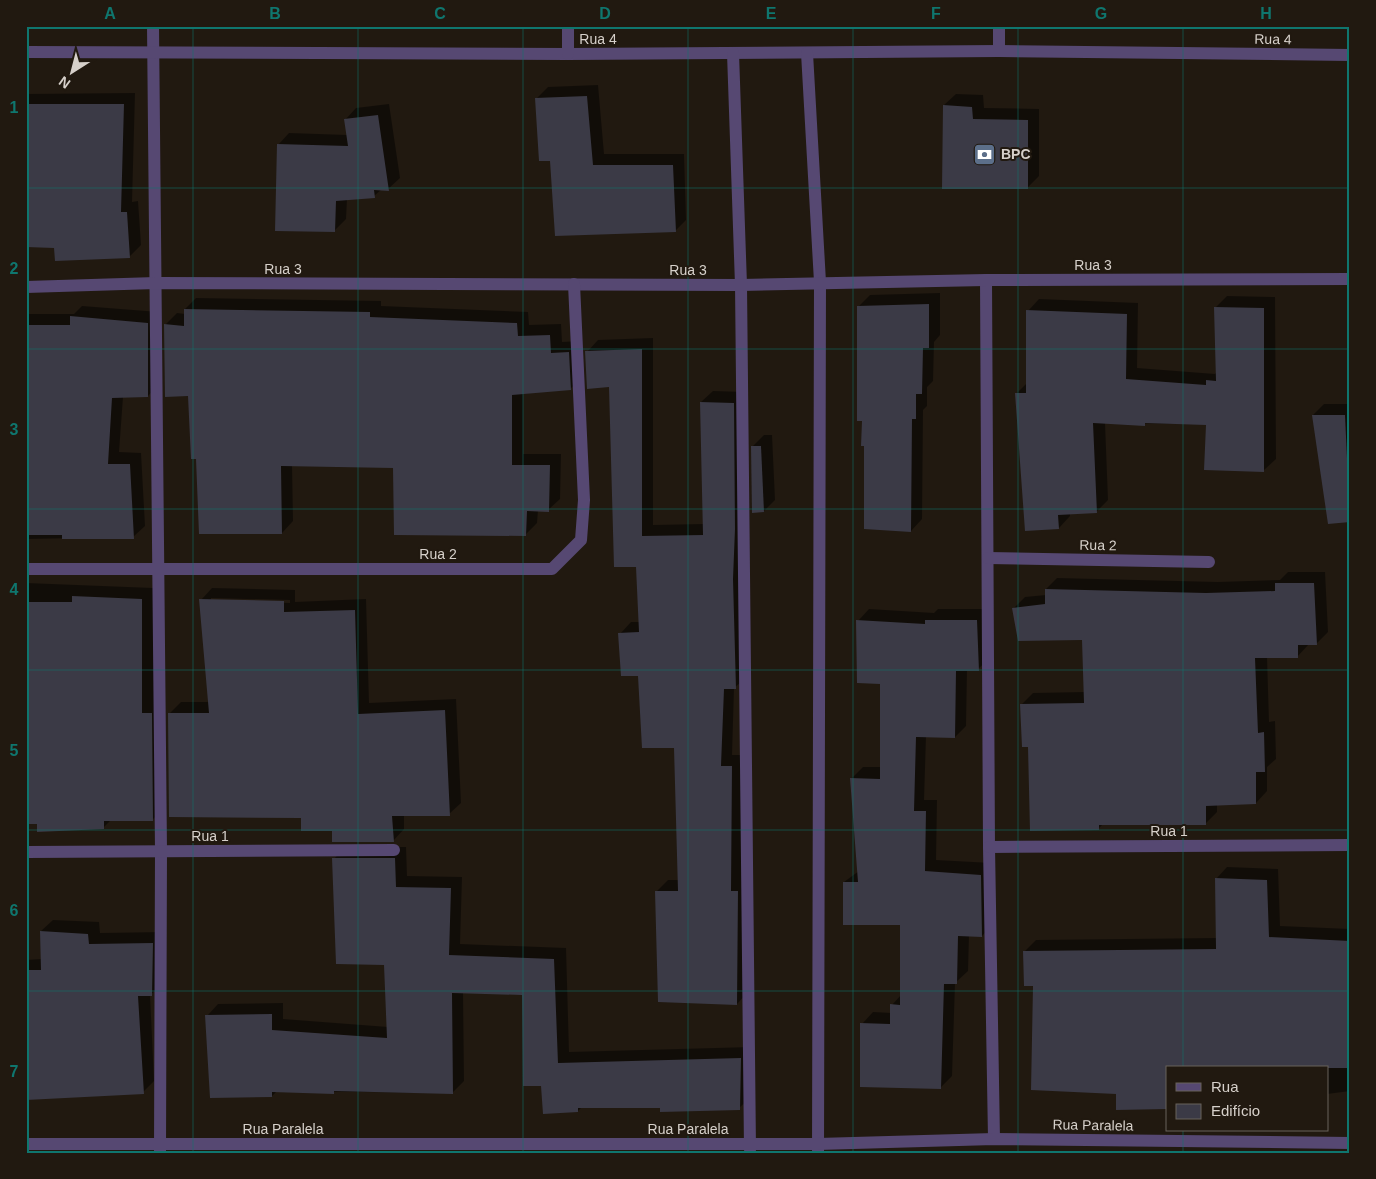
<svg xmlns="http://www.w3.org/2000/svg" width="1376" height="1179" font-family="Helvetica,sans-serif">
<style>
.shadow{fill:#0007;fill-rule:evenodd}
.building{fill:#3b3a46}
.lines{fill:none;stroke-linecap:round;stroke-linejoin:round}
.minor{stroke:#564872;stroke-width:12}
.grid{fill:none;stroke:#0f766e;stroke-width:1;stroke-opacity:0.55}
.labels{text-anchor:middle;dominant-baseline:central;stroke-width:4;stroke-linejoin:round;paint-order:stroke}
.street-label{font-size:14px;fill:#d6d0ca;stroke:#211910}
.poi-label{font-size:14px;font-weight:bold;fill:#d6d0ca;stroke:#211910;text-anchor:start}
.neatline{fill:none;stroke:#0f766e;stroke-width:2}
.grid-label{font-size:16px;text-anchor:middle;font-weight:bold;fill:#0f766e}
</style>
<rect width="100%" height="100%" fill="#211910"/>
<g class="shadow">
<polygon points="598,85 604,154 684,154 686,220 675,231 551,160 536,99 548,87"/>
<polygon points="135,93 132,202 138,201 141,245 130,256 55,246 26,246 26,94"/>
<polygon points="956,94 983,95 984,108 1039,109 1039,176 1028,187 944,105"/>
<polygon points="389,104 400,178 388,189 382,189 374,196 347,199 346,219 335,230 278,145 289,133 347,135 345,120 356,108"/>
<polygon points="940,293 940,335 934,342 933,381 927,387 927,406 923,410 922,519 911,531 865,445 859,306 870,295"/>
<polygon points="1227,296 1275,297 1276,459 1264,470 1207,424 1105,423 1108,500 1096,512 1070,513 1070,516 1059,528 1016,394 1027,383 1028,311 1039,299 1138,303 1137,368 1215,374 1217,372 1215,308"/>
<polygon points="196,298 381,301 381,306 528,312 529,325 561,324 562,342 580,341 582,378 570,389 523,393 523,454 561,454 560,499 548,510 538,510 537,523 526,534 394,467 292,465 293,521 282,533 197,458 189,395 165,325 177,313 185,314 185,309"/>
<polygon points="82,306 159,312 159,384 148,396 123,397 119,452 141,453 145,526 133,537 26,539 26,314 74,314"/>
<polygon points="653,338 653,525 704,524 701,402 713,391 745,392 747,677 734,688 732,755 743,755 748,992 737,1004 657,891 668,880 679,880 675,747 620,634 631,622 640,622 637,566 611,386 587,352 598,340"/>
<polygon points="1324,404 1350,404 1350,473 1321,470 1313,415"/>
<polygon points="764,435 772,435 775,500 764,511 752,447"/>
<polygon points="1288,572 1325,572 1328,632 1316,644 1309,644 1297,657 1267,657 1269,722 1275,721 1276,759 1267,767 1267,791 1256,803 1217,805 1217,812 1206,823 1103,824 1098,829 1029,745 1021,705 1033,693 1085,692 1083,638 1014,608 1025,597 1046,595 1046,589 1057,578 1218,582 1280,580"/>
<polygon points="26,583 153,588 164,808 152,820 111,820 103,828 26,823"/>
<path d="M212,588l83,2v12l71,-3 3,104 87,-4 5,104 -12,11h-45v15l-11,12 -60,-12 -31,-12 -133,-103 12,-12h28l-8,-102zM211,598l79,2v3l-79,-2z"/>
<polygon points="869,609 934,613 938,609 988,609 990,658 978,669 967,669 966,726 955,737 926,736 924,800 937,800 936,860 992,863 993,924 982,936 969,935 968,971 955,983 952,1076 940,1088 862,1024 873,1012 892,1013 892,1005 901,995 901,923 844,882 859,871 851,779 863,767 882,767 882,682 858,621"/>
<polygon points="345,847 406,847 407,876 462,877 460,944 566,948 569,1052 752,1047 751,1097 739,1108 582,1107 578,1111 543,1084 523,994 463,992 464,1081 452,1093 277,1091 272,1096 207,1016 218,1004 283,1003 283,1019 388,1027 386,963 334,859"/>
<polygon points="1227,867 1278,869 1280,926 1350,929 1350,1091 1327,1094 1327,1068 1167,1068 1167,1108 1117,1108 1117,1092 1035,985 1024,952 1036,940 1217,938 1216,879"/>
<polygon points="53,920 99,922 100,933 164,932 163,984 150,995 154,1081 143,1092 26,1099 26,960 42,959 41,931"/>
</g>
<g class="building">
<polygon points="587,96 593,165 673,165 676,232 555,236 550,161 539,161 535,98"/>
<polygon points="26,104 124,104 121,212 127,212 130,258 55,261 54,248 26,247"/>
<polygon points="943,105 972,107 973,119 1028,120 1028,189 942,189"/>
<polygon points="378,115 389,191 374,190 375,198 336,201 335,232 275,231 277,144 348,146 344,119"/>
<polygon points="929,304 929,348 923,348 922,394 916,394 916,419 912,419 911,532 864,529 864,446 861,446 862,421 857,421 857,306"/>
<polygon points="1214,307 1264,308 1264,472 1204,470 1206,425 1145,423 1145,426 1093,423 1097,513 1058,515 1059,529 1025,531 1015,393 1026,393 1026,310 1127,314 1126,379 1206,385 1206,380 1216,381"/>
<polygon points="184,309 370,312 370,317 517,323 518,336 550,335 551,353 569,352 571,390 512,395 512,465 550,465 549,512 527,511 526,536 394,535 393,468 281,466 282,534 199,534 196,459 191,459 188,396 165,397 164,324 184,326"/>
<polygon points="70,316 148,323 148,397 112,398 108,464 130,464 134,539 62,539 62,535 26,535 26,325 70,325"/>
<polygon points="642,349 642,536 703,535 700,402 734,403 735,529 733,579 736,689 724,689 721,766 732,766 731,891 738,891 737,1005 658,1002 655,891 678,891 674,748 642,748 638,676 621,676 618,633 639,632 636,567 614,567 609,387 587,389 585,351"/>
<polygon points="1312,415 1345,415 1350,522 1328,524"/>
<polygon points="751,446 761,446 764,512 752,513"/>
<polygon points="1275,583 1314,583 1317,645 1298,645 1298,658 1255,658 1258,733 1264,732 1265,772 1256,772 1256,804 1206,806 1206,825 1099,825 1099,830 1030,831 1028,747 1022,747 1020,704 1084,703 1082,640 1018,641 1012,608 1045,604 1045,589 1206,593 1275,591"/>
<polygon points="72,596 142,599 142,713 152,713 153,821 104,821 104,829 37,832 37,824 26,824 26,602 72,602"/>
<polygon points="199,599 284,601 284,612 355,610 358,714 445,710 450,816 392,816 394,842 332,842 332,831 301,831 301,818 169,817 168,713 209,713"/>
<polygon points="856,620 925,624 925,620 977,620 979,671 956,671 955,738 916,737 914,811 926,811 925,871 981,875 982,937 958,936 957,984 944,984 941,1089 860,1087 860,1023 890,1024 890,1004 900,1005 900,925 843,925 843,882 858,882 850,778 880,779 880,684 857,683"/>
<polygon points="332,858 395,858 396,887 451,888 449,955 554,959 558,1063 741,1058 740,1110 660,1112 660,1108 578,1108 578,1112 543,1114 541,1086 523,1086 522,995 452,993 453,1094 334,1091 334,1094 272,1092 272,1097 210,1098 205,1015 272,1014 272,1030 387,1038 384,965 336,964"/>
<polygon points="1215,878 1267,880 1269,937 1350,941 1350,1068 1167,1068 1167,1109 1116,1110 1116,1094 1031,1090 1033,986 1024,986 1023,951 1216,949"/>
<polygon points="40,931 88,934 89,944 153,943 152,996 138,996 144,1094 26,1100 26,970 41,970"/>
</g>
<g class="lines">
<g class="minor">
<polyline points="153,26 161,851 160,1151"/>
<polyline points="999,26 999,51"/>
<polyline points="26,52 568,54 999,51 1350,55"/>
<polyline points="733,53 741,285 750,1150"/>
<polyline points="807,53 820,282 818,1153"/>
<polyline points="568,54 568,26"/>
<polyline points="986,280 989,847 994,1139"/>
<polyline points="26,287 156,283 741,285 986,280 1350,279"/>
<polyline points="988,558 1209,562"/>
<polyline points="26,569 552,569 581,540 584,500 574,284"/>
<polyline points="989,847 1350,845"/>
<polyline points="26,852 394,850"/>
<polyline points="26,1144 818,1144 994,1139 1350,1143"/>
</g>
</g>
<path class="grid" d="M193,26v1127M358,26v1127M523,26v1127M688,26v1127M853,26v1127M1018,26v1127M1183,26v1042M26,188h1324M26,349h1324M26,509h1324M26,670h1324M26,830h1324M26,991h1324M1183,1130v23"/>
<defs>
<symbol id="bank-square" viewBox="-11 -11 22 22"><rect x="-9" y="-9" width="18" height="18" rx="4" fill="#5c6f8a" stroke="#211910"/><path d="M-6-4H6V4H-6ZM0-2.3a2.3 2.3 0 1 0 0 4.6a2.3 2.3 0 1 0 0-4.6Z" fill="#fff"/></symbol>
</defs>
<g fill-rule="evenodd">
<use href="#bank-square" x="972" y="142" width="25" height="25"/>
</g>
<g class="labels">
<g class="street-label">
<text x="598" y="39">Rua 4</text>
<text transform="translate(1273 39) rotate(1)">Rua 4</text>
<text x="1093" y="265">Rua 3</text>
<text x="283" y="269">Rua 3</text>
<text x="688" y="270">Rua 3</text>
<text transform="translate(1098 545) rotate(1)">Rua 2</text>
<text x="438" y="554">Rua 2</text>
<text x="1169" y="831">Rua 1</text>
<text x="210" y="836">Rua 1</text>
<text transform="translate(1093 1125) rotate(1)">Rua Paralela</text>
<text x="283" y="1129">Rua Paralela</text>
<text x="688" y="1129">Rua Paralela</text>
</g>
<g class="poi-label">
<text x="1001" y="154">BPC</text>
</g>
</g>
<rect width="1376" height="1179" fill="none" stroke="#211910" stroke-width="55"/>
<rect x="1166" y="1066" width="162" height="65" fill="#211910" stroke="#69625a"/>
<rect x="1176" y="1083" width="25" height="8" fill="#564872" stroke="#69625a"/>
<text x="1211" y="1092" font-size="15" fill="#d6d0ca">Rua</text>
<rect x="1176" y="1104" width="25" height="15" fill="#3b3a46" stroke="#69625a"/>
<text x="1211" y="1116" font-size="15" fill="#d6d0ca">Edifício</text>
<g transform="translate(72 72) rotate(216)" stroke="#211910" stroke-width="4" paint-order="stroke">
<path d="M0-4L9 19L0 12L-9 19Z" fill="#d6d0ca"/>
<text y="-8" font-size="14" font-weight="bold" text-anchor="middle" fill="#d6d0ca">N</text>
</g>
<rect x="28" y="28" width="1320" height="1124" class="neatline"/>
<g class="grid-label">
<text x="110" y="19">A</text>
<text x="275" y="19">B</text>
<text x="440" y="19">C</text>
<text x="605" y="19">D</text>
<text x="771" y="19">E</text>
<text x="936" y="19">F</text>
<text x="1101" y="19">G</text>
<text x="1266" y="19">H</text>
<text x="14" y="113">1</text>
<text x="14" y="274">2</text>
<text x="14" y="435">3</text>
<text x="14" y="595">4</text>
<text x="14" y="756">5</text>
<text x="14" y="916">6</text>
<text x="14" y="1077">7</text>
</g>
</svg>
